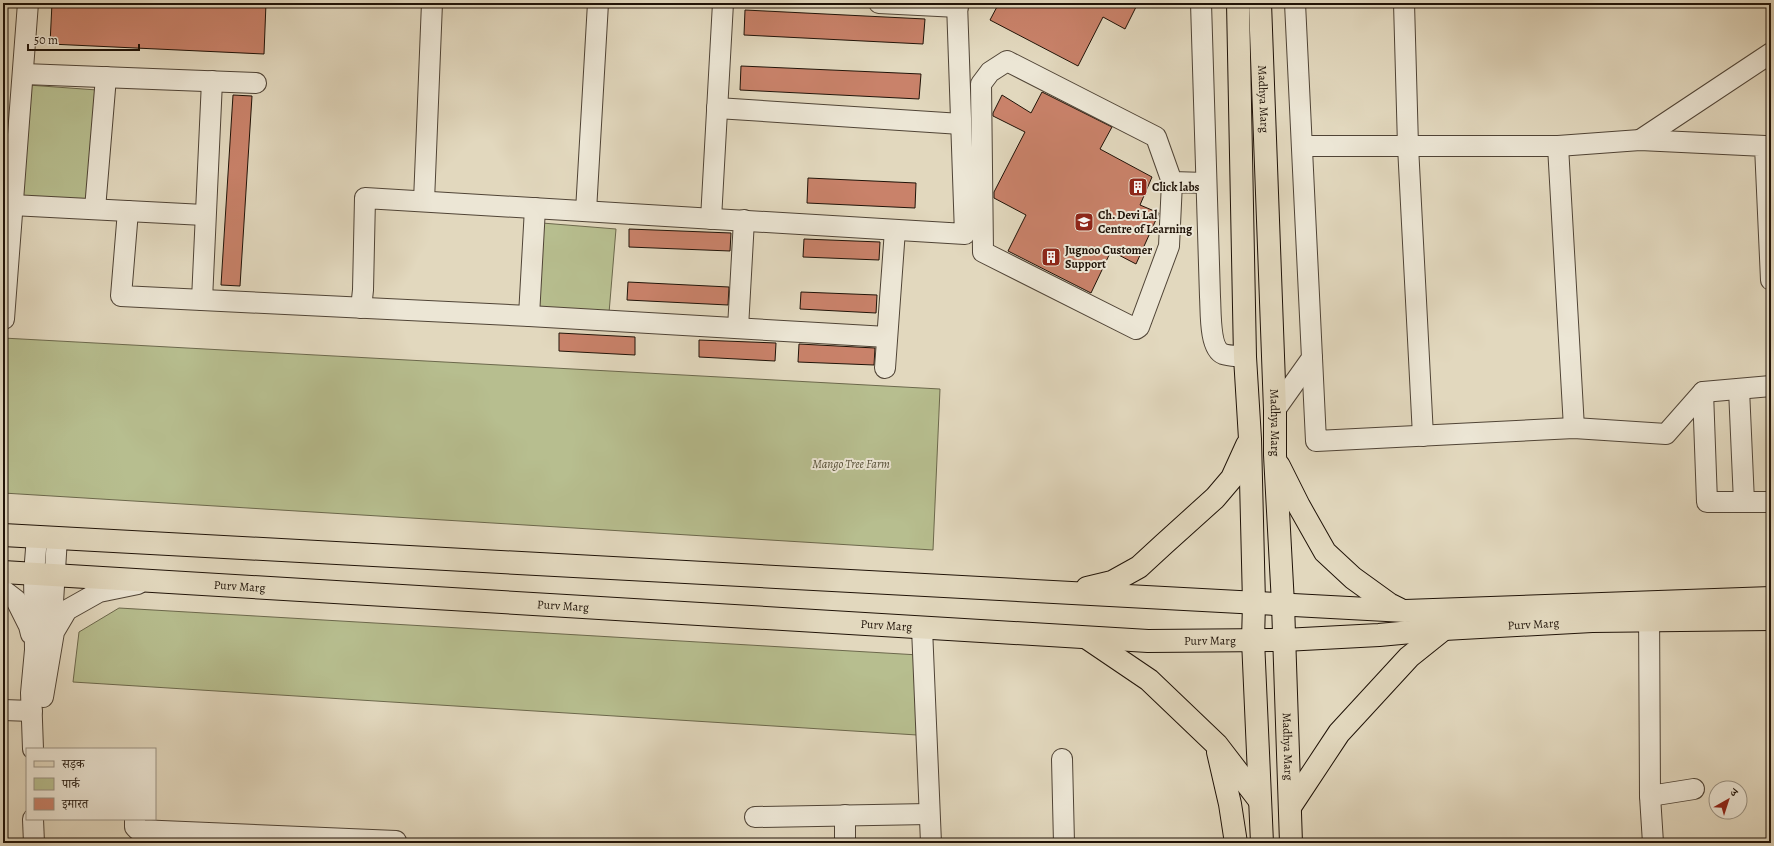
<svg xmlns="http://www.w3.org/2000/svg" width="1774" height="846" font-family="Alegreya,'Noto Serif Devanagari',serif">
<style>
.green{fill:#b7be8f;stroke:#6c684c}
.building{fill:#c9826a;stroke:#201308}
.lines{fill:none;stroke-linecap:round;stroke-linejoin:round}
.minor-casing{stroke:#504436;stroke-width:22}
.major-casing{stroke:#201308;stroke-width:24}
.minor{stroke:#ece6d5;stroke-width:20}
.major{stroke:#e2d8be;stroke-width:22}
.labels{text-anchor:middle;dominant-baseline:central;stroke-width:4;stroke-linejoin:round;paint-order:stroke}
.street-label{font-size:12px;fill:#201308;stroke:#ece6d5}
.poi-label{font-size:12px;font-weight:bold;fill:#201308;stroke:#ece6d5;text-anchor:start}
.park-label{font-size:12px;font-style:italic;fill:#554f37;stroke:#ece6d5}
</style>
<rect width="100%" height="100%" fill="#e2d8be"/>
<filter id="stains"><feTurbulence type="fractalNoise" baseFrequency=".005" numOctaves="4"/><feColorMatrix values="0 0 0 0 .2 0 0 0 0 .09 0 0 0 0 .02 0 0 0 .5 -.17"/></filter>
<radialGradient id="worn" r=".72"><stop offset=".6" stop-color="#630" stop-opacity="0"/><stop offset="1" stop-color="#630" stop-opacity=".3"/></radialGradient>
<g class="green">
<polygon points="28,85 97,90 89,202 21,197"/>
<polygon points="542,223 616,229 609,313 536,308"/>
<polygon points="3,338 940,389 933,550 3,493"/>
<polygon points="119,608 919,655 917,735 73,682 79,632"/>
</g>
<g class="building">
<polygon points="52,3 266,3 264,54 50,44"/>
<polygon points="999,3 1138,3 1125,29 1103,17 1078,66 990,20"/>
<polygon points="745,10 925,19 923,44 744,35"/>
<polygon points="741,66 921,74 919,99 740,90"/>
<polygon points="1042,92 1112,127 1100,149 1152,177 1140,205 1159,213 1136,264 1111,251 1091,293 1008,251 1026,215 994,198 994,192 1025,132 993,116 993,113 1002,95 1031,113"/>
<polygon points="233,95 252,96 240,286 221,285"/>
<polygon points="808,178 916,183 915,208 807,203"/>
<polygon points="629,229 731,233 730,251 629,247"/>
<polygon points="804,239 880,242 879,260 803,257"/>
<polygon points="628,282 729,287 728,305 627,300"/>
<polygon points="801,292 877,295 876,313 800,309"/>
<polygon points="559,333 635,337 635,355 559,351"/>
<polygon points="699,340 776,343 775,361 699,357"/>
<polygon points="799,344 875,348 874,365 798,362"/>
</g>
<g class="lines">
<defs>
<g id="minor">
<polyline points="879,3 958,7"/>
<path d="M1201,3l9,294c1,13 -1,51 13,57 6,2 15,2 22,3"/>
<polyline points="1404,3 1408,146 1423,436"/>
<polyline points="24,74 256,83"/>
<polyline points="717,108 961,124"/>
<polyline points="1640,140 1771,53"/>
<polyline points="1302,146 1558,146 1640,140 1765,146 1771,280"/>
<polyline points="1558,146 1574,428"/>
<polyline points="1172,182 1156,137 1007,61 990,72 981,84 983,252 1136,329 1139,327 1169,246 1172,182 1206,183"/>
<polyline points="424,201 432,3"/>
<polyline points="12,205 204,215"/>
<polyline points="95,209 106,77"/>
<polyline points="128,211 121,296 529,316 887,337"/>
<polyline points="586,211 598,3"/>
<polyline points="711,219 723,3"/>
<polyline points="202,300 212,81"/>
<polyline points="361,308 363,290 365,198 965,234 957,3"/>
<polyline points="529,316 535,208"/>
<polyline points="4,319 28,3"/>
<polyline points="738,328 744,220"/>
<polyline points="1312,358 1316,441 1574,428 1666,434 1703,392 1771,386"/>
<polyline points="885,368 895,230"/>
<polyline points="1739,389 1744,502"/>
<polyline points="1703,392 1707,502 1771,502"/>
<polyline points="1275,410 1312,358 1295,3"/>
<polyline points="3,590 16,600 29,626 31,634"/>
<polyline points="1649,605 1650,796 1653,843"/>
<polyline points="922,628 931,843"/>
<polyline points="51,634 57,538"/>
<polyline points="43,697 54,632 67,610 99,592 138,584"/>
<polyline points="3,710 32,711"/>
<polyline points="33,749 31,693 35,650 34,574 37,537"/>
<polyline points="1062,759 1064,843"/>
<polyline points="1650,796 1694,789"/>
<polyline points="755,817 929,814"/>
<polyline points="33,819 34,843"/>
<polyline points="135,819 135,827 138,830 396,841"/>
<polyline points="845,843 845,815"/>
</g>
<g id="major">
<polyline points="1238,3 1245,357 1250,439 1254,603 1253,640 1262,843"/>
<path id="s1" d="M1260,3l15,407v45l8,149 8,239"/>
<polyline points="1279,466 1299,506 1325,552 1353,578 1389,604 1399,609"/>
<polyline points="3,535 1405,611 1771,598"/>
<path id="s2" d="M3,572l1145,69 136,-1 95,-5 65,-6 148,-8 179,-2"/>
<polyline points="1087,588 1112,582 1139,567 1164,544 1215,498 1232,478 1247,445"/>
<polyline points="1087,638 1149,680 1217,745 1260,801"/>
<polyline points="1218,752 1230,804 1236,843"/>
<polyline points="1290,807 1339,733 1409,657 1444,629"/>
</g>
</defs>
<use href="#minor" class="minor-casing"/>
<use href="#major" class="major-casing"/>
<use href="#minor" class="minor"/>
<use href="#major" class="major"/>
</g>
<defs>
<symbol id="building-square" viewBox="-11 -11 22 22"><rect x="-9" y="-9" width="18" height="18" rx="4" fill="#8f2418" stroke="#ece6d5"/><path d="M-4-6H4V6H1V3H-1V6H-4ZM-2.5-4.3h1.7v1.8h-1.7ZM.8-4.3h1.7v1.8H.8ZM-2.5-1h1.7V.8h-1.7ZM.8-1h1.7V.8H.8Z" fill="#fff"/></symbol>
<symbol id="university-square" viewBox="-11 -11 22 22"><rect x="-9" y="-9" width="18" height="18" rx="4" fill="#8f2418" stroke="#ece6d5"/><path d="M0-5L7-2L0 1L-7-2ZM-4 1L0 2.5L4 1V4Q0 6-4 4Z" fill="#fff"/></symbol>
</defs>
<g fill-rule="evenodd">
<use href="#building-square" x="1127" y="176" width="22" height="22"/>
<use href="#university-square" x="1073" y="211" width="22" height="22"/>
<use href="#building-square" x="1040" y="246" width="22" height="22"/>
</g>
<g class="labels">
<g class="street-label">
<text stroke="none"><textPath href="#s1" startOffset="96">Madhya Marg</textPath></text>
<text stroke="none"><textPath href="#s1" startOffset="420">Madhya Marg</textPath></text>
<text stroke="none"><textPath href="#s2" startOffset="237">Purv Marg</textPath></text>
<text stroke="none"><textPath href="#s2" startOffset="561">Purv Marg</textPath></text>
<text stroke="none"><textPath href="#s2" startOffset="1533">Purv Marg</textPath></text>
<text stroke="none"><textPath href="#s2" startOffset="885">Purv Marg</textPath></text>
<text stroke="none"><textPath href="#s2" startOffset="1209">Purv Marg</textPath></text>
<text stroke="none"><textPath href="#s1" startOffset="744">Madhya Marg</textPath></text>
</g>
<g class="poi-label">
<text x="1152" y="187">Click labs</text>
<text x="1098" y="215">Ch. Devi Lal<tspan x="1098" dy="14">Centre of Learning</tspan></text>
<text x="1065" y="250">Jugnoo Customer<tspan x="1065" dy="14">Support</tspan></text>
</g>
<g class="park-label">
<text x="851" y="464">Mango Tree Farm</text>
</g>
</g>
<rect width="1774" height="846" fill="none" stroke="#e2d8be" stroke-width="16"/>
<rect x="4" y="4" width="1766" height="838" fill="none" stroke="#201308" stroke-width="2"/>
<rect x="8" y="8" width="1758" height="830" fill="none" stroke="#201308"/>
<rect x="26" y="748" width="130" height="72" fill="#ece6d5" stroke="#9a9283"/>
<rect x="34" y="761" width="20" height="6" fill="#e2d8be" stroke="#9a9283"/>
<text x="62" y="768" font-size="12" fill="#201308">सड़क</text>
<rect x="34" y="778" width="20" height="12" fill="#b7be8f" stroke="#9a9283"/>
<text x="62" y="788" font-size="12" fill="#201308">पार्क</text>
<rect x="34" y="798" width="20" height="12" fill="#c9826a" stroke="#9a9283"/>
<text x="62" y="808" font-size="12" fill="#201308">इमारत</text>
<g transform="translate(1728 800) rotate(39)"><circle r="19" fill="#ece6d5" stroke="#9a9283"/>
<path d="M0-3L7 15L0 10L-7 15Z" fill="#8f2418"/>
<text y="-6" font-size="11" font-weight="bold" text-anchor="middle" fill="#201308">उ</text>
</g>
<path d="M28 44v6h111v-6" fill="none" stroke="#201308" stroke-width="2"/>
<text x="34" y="44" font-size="12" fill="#201308" stroke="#ece6d5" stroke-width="3" paint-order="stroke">50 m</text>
<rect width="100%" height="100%" filter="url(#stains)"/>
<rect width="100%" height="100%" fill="url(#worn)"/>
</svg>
